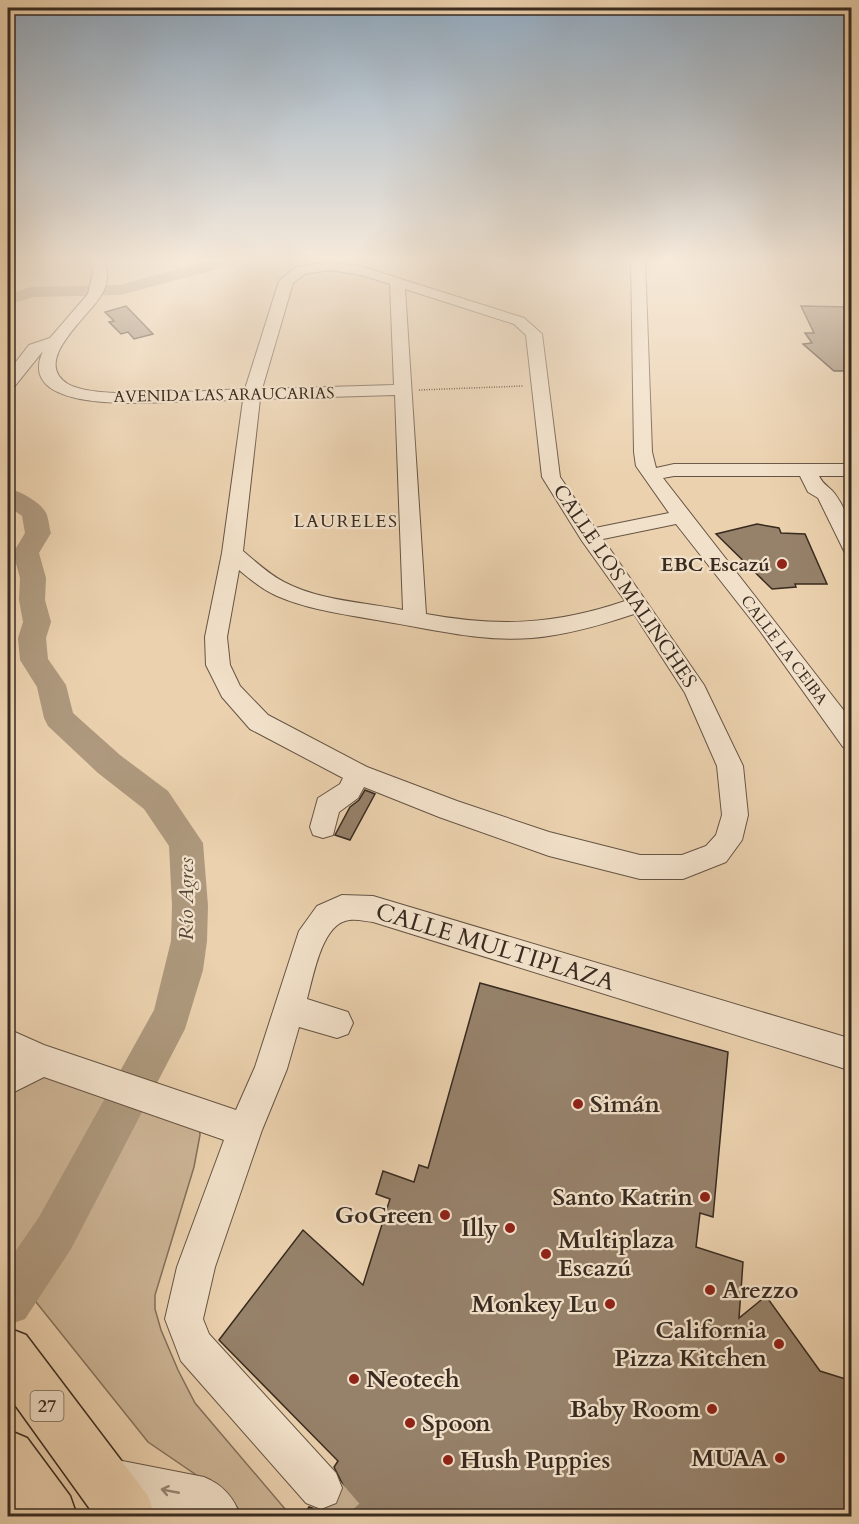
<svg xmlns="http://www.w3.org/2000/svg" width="859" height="1524" font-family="Cardo,serif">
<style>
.green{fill:#cdb596;stroke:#83705b;stroke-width:1.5}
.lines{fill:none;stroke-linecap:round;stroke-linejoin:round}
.river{fill:#ae997e;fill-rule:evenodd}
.building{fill:#96816a;stroke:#392b20;stroke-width:1.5}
.minor-tunnel{stroke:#c7b092;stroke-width:38;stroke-dasharray:38 20;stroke-linecap:butt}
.minor-casing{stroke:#665444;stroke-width:2}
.highway-casing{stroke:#392b20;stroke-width:3}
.path{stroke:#392b20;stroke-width:1.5;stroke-dasharray:1 1.5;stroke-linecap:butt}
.minor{fill:#f2e1ca;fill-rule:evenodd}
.highway{fill:#ebd1ae;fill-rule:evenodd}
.oneway{stroke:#968675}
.poi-dot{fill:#8f2418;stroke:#f2e1ca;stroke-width:2}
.labels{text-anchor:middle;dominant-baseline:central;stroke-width:4.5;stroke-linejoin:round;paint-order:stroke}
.far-street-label{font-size:16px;fill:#392b20;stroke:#f2e1ca}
.far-neighbourhood-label{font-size:18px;letter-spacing:1.5px;fill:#392b20;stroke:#f2e1ca}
.shield{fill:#f2e1ca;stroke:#706253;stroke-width:1.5}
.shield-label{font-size:18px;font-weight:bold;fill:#392b20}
.poi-label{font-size:20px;font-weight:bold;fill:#392b20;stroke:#f2e1ca;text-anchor:end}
.street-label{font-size:20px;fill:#392b20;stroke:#f2e1ca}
.water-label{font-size:21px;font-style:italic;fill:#564638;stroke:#f2e1ca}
.near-street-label{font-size:24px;fill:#392b20;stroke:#f2e1ca}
.near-poi-label{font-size:24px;font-weight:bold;fill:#392b20;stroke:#f2e1ca;text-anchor:end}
</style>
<rect width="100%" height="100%" fill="#ebd1ae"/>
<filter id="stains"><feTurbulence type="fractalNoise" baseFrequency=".00333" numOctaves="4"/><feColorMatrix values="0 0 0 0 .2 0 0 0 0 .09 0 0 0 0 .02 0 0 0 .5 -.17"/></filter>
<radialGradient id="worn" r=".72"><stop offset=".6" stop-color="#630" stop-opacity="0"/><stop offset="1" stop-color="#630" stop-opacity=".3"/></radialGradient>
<polygon class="green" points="23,1069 199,1120 200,1135 194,1167 155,1295 155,1309 161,1330 178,1370 195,1403 291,1516 244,1516 230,1498 148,1442 8,1267 8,1080"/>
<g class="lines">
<g class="river">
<polygon points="214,259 243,259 240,263 121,295 33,297 8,305 8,294 31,287 120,285"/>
<path d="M8,488c11,3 33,14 38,25 3,6 3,14 5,20l-12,20 7,25 -1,22 6,22 -5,16 2,21 18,26 7,28 47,42 48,36 35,52 5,63 -1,35 -4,29 -18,59 -114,220 -46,70 -17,6v-63l31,-45 115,-207 17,-69 1,-35 -3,-60 -25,-37 -46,-36 -50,-47 -4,-8 -7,-31 -17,-27 -2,-22 5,-16 -4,-22 1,-22 -7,-25 12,-20 -3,-17 -14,-10z"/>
</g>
</g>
<g class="building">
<polygon points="126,306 153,334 134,339 128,332 121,334 109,322 114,321 105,312"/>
<polygon points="801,306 852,307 852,371 834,371 803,344 812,343 805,333 814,333"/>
<polygon points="757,524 779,528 781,533 805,534 827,584 795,584 796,587 772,589 716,534"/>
<polygon points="365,790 375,794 350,840 335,835 350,807 359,800"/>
<polygon points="480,983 728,1052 713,1217 700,1213 696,1247 743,1262 739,1318 766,1296 820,1371 852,1381 852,1516 303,1516 309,1507 322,1511 338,1504 344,1487 334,1467 338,1461 219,1340 303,1230 363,1285 390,1199 376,1194 383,1171 414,1182 419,1165 428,1168"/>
</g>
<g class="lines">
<polyline class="minor-tunnel" points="321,1488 345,1516"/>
<defs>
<g id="minor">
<polygon points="8,259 23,259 8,269"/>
<path d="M90,259h14c4,13 5,23 -2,35 -12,22 -72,67 -34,90 29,17 139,6 177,5l34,-108 17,-14 34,-5 33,5 161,51 18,16 18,143 35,51 74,-15 -33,-47 -2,-14 -3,-193h14l7,193 4,16 18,-4h178v12h-33c5,10 10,10 16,18 14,19 17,38 17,60l-7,-1 -27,-55 -10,-6 -8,-16h-126l-11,2 189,243v28l-9,-2 -83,-116 -84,-107 -73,15 101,146 39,81 5,49 -6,25 -16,22 -43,17h-43l-91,-23 -110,-39 -75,-30 -6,11 -19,14 -6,23 -10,3 -10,-3 -3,-8 8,-29 22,-14 3,-6 -93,-49 -28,-32 -16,-32 -1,-28 17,-84 21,-153c-25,0 -50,1 -74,2 -30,1 -154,10 -126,-51l-29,36 -6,1v-16l21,-27 21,-7 38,-44 5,-22zM330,270l31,5 29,9 4,101 -132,4 31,-106 12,-9zM405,289l109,35 12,11 16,142 40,64 43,60c-70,24 -127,26 -199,13zM395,395l8,215c-39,-8 -83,-9 -119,-28 -15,-8 -28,-20 -41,-31l17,-152zM239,570c12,10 24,20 38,26 35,15 73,19 111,26 48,8 95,20 144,16 35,-3 69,-13 102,-24l51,79 32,73 5,49 -6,20 -10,11 -24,9h-42l-91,-23 -92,-31 -90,-34 -99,-52 -28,-29 -10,-21 -3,-28z"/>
<path d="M342,895l31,1 479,143v32l-479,-149c-9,-1 -19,-4 -28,-1 -24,7 -32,57 -38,78l41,13 5,11 -5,11 -11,4 -38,-11 -12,42 -25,61 -47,137 -12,52 6,15 127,139 6,15 -6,15 -15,6 -15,-6 -125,-142 -16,-42 12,-52 47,-127 -180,-63 -36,18v-66l36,16 192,65 19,-43 44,-136 18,-25z"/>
<path d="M107,1458l97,19c19,8 30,20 36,39 -49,0 -102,-3 -148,-22l-6,-15 6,-15z"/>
</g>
<g id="highway">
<polygon points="8,1328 26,1335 148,1496 155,1516 95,1516 8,1395"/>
<polygon points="8,1430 27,1438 70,1496 77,1516 17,1516 8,1503"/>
</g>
</defs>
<use href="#minor" class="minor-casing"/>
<use href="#highway" class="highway-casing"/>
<polyline class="path" points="419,390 523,386"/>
<use href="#minor" class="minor"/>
<use href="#highway" class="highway"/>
</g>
<defs><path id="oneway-shaft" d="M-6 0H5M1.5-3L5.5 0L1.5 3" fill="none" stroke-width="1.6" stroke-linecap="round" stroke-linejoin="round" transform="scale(1.5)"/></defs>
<use class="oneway" href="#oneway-shaft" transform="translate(170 1491) rotate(-169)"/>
<linearGradient id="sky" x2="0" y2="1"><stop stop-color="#91a9be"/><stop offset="0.55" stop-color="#f6eadb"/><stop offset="1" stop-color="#f6eadb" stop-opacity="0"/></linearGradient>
<rect width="859" height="472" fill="url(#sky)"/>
<g class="poi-dot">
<circle cx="782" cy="564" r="6"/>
<circle cx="578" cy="1104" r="6"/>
<circle cx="705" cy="1197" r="6"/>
<circle cx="445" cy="1215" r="6"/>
<circle cx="510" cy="1228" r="6"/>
<circle cx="546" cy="1254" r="6"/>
<circle cx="710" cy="1290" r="6"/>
<circle cx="610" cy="1304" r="6"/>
<circle cx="779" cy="1344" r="6"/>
<circle cx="354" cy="1379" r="6"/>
<circle cx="712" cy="1409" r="6"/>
<circle cx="410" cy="1423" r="6"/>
<circle cx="780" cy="1458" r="6"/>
<circle cx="448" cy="1460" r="6"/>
</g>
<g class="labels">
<g class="far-street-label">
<text transform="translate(224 395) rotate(-1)">AVENIDA LAS ARAUCARIAS</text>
<text transform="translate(784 650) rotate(53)">CALLE LA CEIBA</text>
</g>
<g class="far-neighbourhood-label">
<text x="346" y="521">LAURELES</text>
</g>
<rect class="shield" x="30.5" y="1391" width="33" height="30" rx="4.5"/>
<g class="shield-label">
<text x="47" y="1406">27</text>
</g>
<g class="poi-label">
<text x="770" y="564">EBC Escazú</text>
</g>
<g class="street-label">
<text transform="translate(625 586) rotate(56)">CALLE LOS MALINCHES</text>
</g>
<g class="water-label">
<text transform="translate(186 899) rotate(-90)">Río Agres</text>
</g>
<g class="near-street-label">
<text transform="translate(495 947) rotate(17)">CALLE MULTIPLAZA</text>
</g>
<g class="near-poi-label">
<text x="590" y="1104" text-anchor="start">Simán</text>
<text x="693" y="1197">Santo Katrin</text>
<text x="433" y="1215">GoGreen</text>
<text x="498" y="1228">Illy</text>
<text x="558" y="1240" text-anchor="start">Multiplaza<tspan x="558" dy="28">Escazú</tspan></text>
<text x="722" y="1290" text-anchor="start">Arezzo</text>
<text x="598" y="1304">Monkey Lu</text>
<text x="767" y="1330">California<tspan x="767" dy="28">Pizza Kitchen</tspan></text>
<text x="366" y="1379" text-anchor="start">Neotech</text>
<text x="700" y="1409">Baby Room</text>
<text x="422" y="1423" text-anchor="start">Spoon</text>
<text x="768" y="1458">MUAA</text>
<text x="460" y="1460" text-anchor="start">Hush Puppies</text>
</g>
</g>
<rect width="859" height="1524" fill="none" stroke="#ebd1ae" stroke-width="30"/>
<rect x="9" y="9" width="841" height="1506" fill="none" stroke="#392b20" stroke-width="3"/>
<rect x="15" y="15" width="829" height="1494" fill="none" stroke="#392b20" stroke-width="1.5"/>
<rect width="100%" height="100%" filter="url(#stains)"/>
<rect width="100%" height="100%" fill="url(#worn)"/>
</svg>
